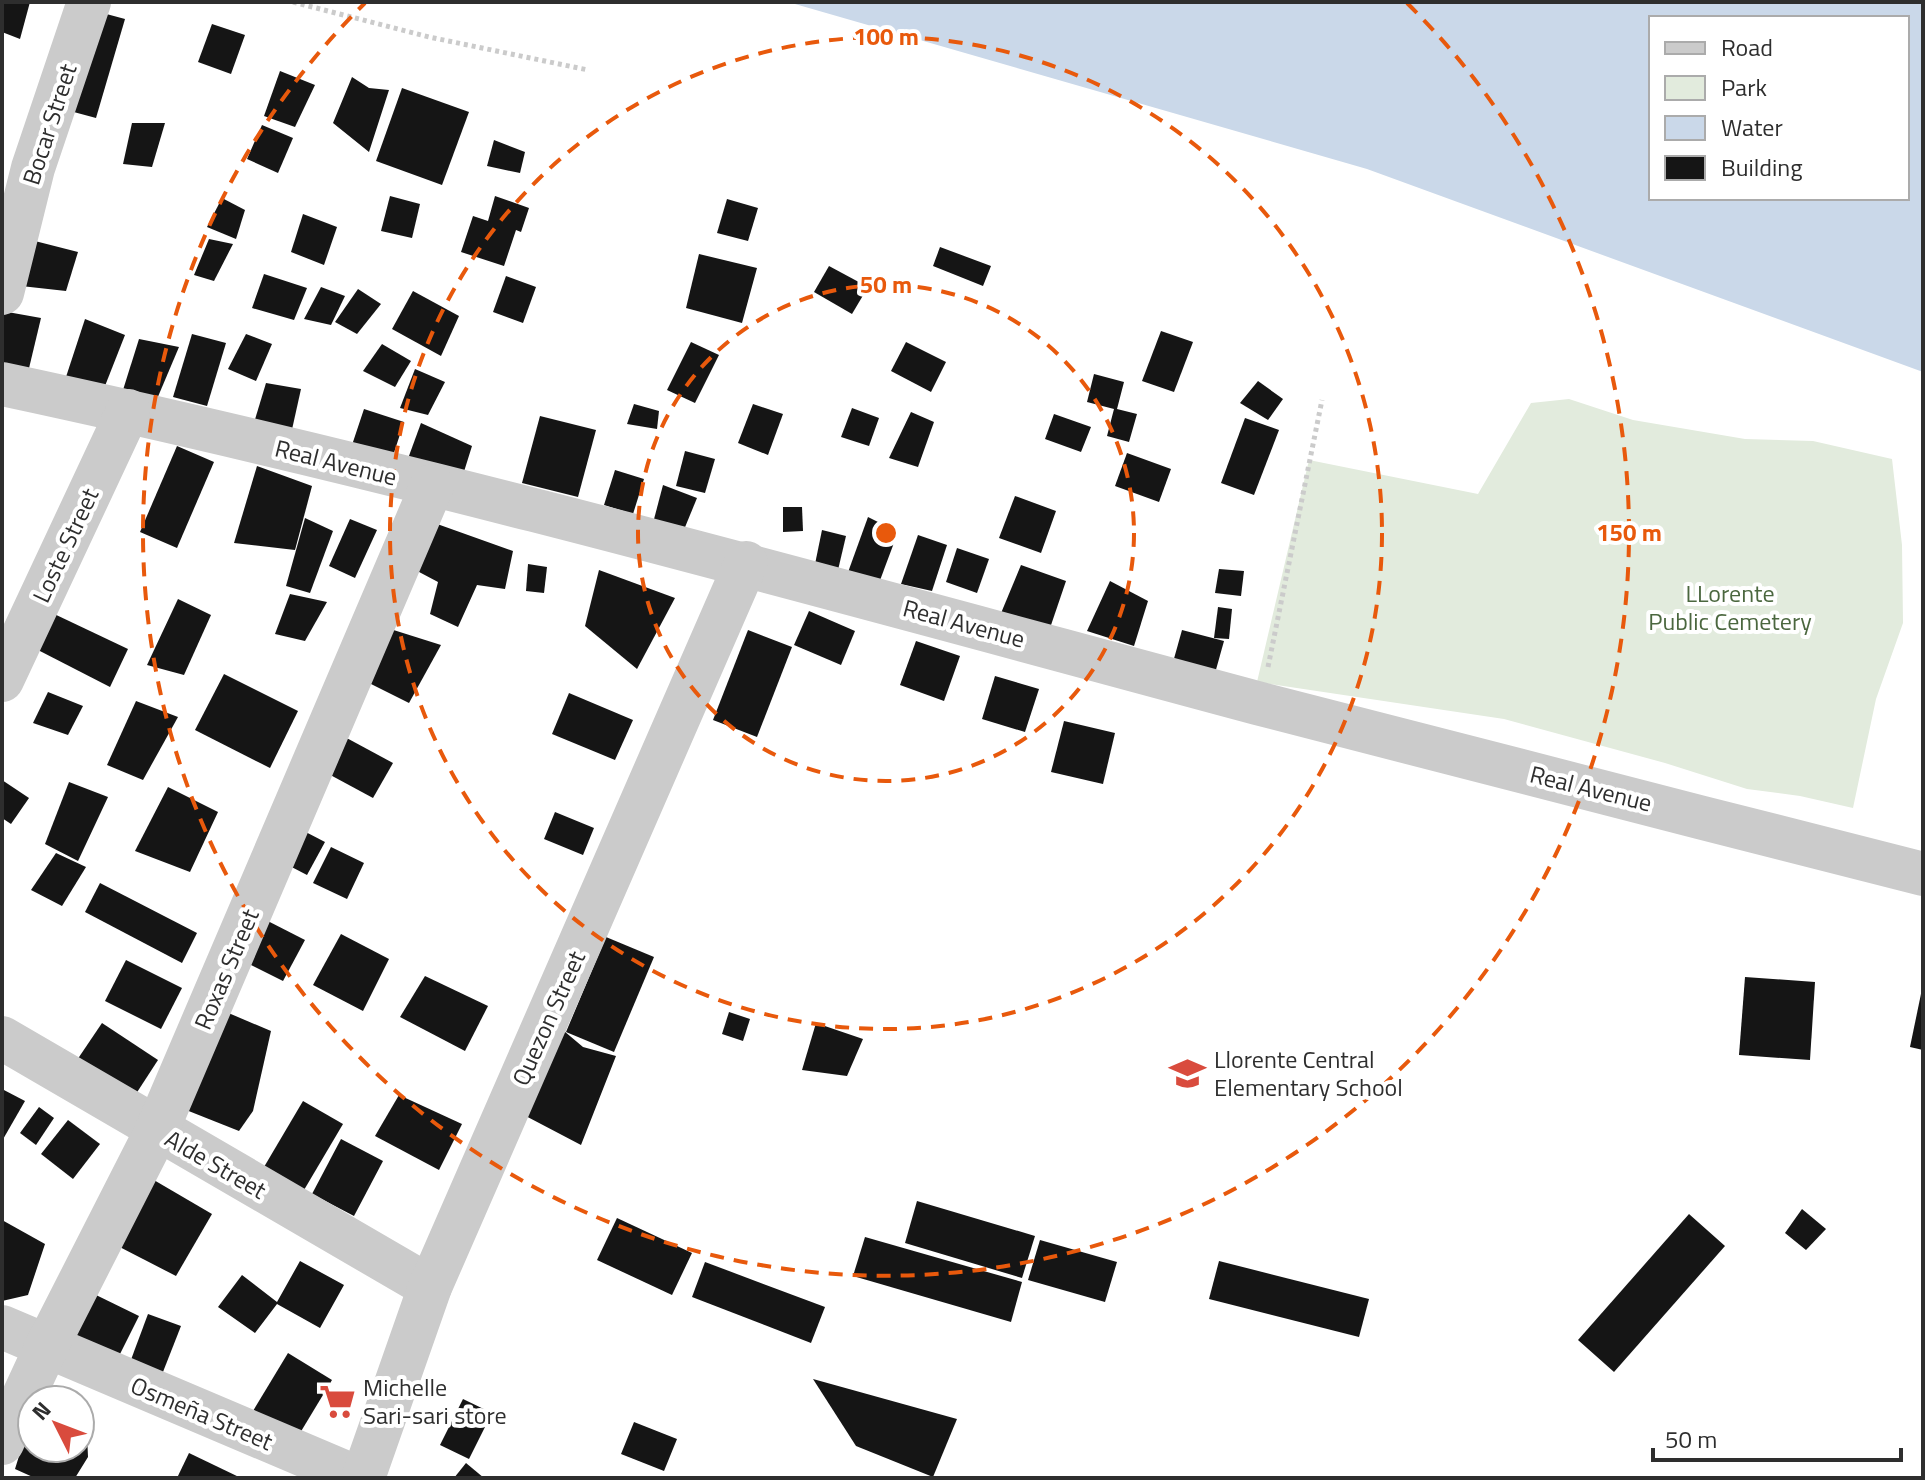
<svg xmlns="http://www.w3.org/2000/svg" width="1925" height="1480" font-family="'Titillium Web',sans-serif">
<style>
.green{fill:#e2ebdd}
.water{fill:#cad8e9;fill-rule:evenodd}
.building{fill:#151515}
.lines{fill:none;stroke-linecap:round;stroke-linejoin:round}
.path{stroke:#cbcbcb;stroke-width:5;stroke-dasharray:4 4;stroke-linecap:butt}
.minor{stroke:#cbcbcb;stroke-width:44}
.ring{fill:none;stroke:#e8590c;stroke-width:4;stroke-dasharray:14 10}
.labels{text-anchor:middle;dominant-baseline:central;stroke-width:8;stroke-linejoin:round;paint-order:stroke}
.street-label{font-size:24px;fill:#2e2e2e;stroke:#fff}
.park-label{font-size:24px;fill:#4b673f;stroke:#fff}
.poi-label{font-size:24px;fill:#2e2e2e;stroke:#fff;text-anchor:start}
.centre{fill:#e8590c;stroke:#fff;stroke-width:4}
.ring-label{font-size:24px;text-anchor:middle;font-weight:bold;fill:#e8590c;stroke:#fff;stroke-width:8;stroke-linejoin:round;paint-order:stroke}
</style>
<rect width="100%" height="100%" fill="#fff"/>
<polygon class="green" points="1569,399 1633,420 1745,439 1813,441 1892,459 1902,545 1903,623 1876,699 1853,808 1800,796 1747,789 1665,763 1504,719 1257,682 1309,460 1478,494 1531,403"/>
<path class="water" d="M788,2h1135v370l-556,-203zM1651,18h256v180h-256z"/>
<g class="building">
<polygon points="2,2 30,2 20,39 2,32"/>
<polygon points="99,12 125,19 96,118 70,111"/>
<polygon points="212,24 245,35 231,74 198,62"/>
<polygon points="280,71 315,85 295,127 264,116"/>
<polygon points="352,77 369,88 389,90 369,152 333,123"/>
<polygon points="402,88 469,112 442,185 376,161"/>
<polygon points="132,123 165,123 152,167 123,164"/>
<polygon points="262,125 293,138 278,173 247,159"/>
<polygon points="494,140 525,152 520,173 487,166"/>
<polygon points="390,196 420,204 412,238 381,231"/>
<polygon points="495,196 529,208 521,232 516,230 504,266 461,252 473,216 488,221"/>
<polygon points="222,198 245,210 236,239 207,227"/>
<polygon points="727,199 758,208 748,241 717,233"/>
<polygon points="303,214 337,227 324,265 291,252"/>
<polygon points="209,239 233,244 214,281 194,275"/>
<polygon points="31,240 78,252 66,291 21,286"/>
<polygon points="940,247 991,266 983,286 933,266"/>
<polygon points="699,254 757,268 742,323 686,308"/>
<polygon points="829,266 868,287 852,314 814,292"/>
<polygon points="264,274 307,288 294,320 252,308"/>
<polygon points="506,276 536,287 523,323 493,312"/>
<polygon points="321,287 345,296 331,325 304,319"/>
<polygon points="358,289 381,304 357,334 335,322"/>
<polygon points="413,291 459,316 441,356 392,329"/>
<polygon points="2,311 41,318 25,385 2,384"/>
<polygon points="85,319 125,335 103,391 65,380"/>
<polygon points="1161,331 1193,342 1174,392 1142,381"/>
<polygon points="192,334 226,343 207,406 173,397"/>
<polygon points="246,334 272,344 256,381 228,369"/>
<polygon points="139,339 179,347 157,399 123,390"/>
<polygon points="691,342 719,355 695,403 667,390"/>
<polygon points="906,342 946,362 931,392 891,371"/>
<polygon points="382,344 411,361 395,387 363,371"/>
<polygon points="415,369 445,382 428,415 400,408"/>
<polygon points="1094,374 1124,382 1117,409 1137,414 1129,442 1107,436 1114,409 1087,402"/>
<polygon points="1258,381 1283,399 1268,420 1240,403"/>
<polygon points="266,383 301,389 289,443 250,436"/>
<polygon points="634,404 659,411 657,429 627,424"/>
<polygon points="753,404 783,414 768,455 738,443"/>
<polygon points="852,408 879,418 869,446 841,437"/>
<polygon points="364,409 404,422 391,462 351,448"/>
<polygon points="911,412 934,422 918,467 889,458"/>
<polygon points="1054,414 1091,427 1081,452 1045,439"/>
<polygon points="540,416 596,430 578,497 522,483"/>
<polygon points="1245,418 1279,430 1254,495 1221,483"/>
<polygon points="421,423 472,446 462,478 406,464"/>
<polygon points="177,446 214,462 177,548 140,532"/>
<polygon points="685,451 715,459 705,493 676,486"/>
<polygon points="1127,453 1171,469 1159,502 1115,486"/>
<polygon points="257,466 312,486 295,550 234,543"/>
<polygon points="615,470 644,479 633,514 604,505"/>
<polygon points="663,485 697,498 681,537 653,523"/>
<polygon points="1015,496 1056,511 1041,553 999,538"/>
<polygon points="783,507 802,507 803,531 783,532"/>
<polygon points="868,517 898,532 879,583 847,575"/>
<polygon points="305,518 333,531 310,593 286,586"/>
<polygon points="350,519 377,530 355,578 329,566"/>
<polygon points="426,520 513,551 505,589 477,585 458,627 430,614 438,582 404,564"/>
<polygon points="822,530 846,536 838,570 814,569"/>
<polygon points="918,535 947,545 932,591 901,584"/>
<polygon points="957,548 989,559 977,593 946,582"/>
<polygon points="528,564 547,567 544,593 526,591"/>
<polygon points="1021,565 1066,581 1049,631 999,618"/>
<polygon points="1219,569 1244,571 1241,596 1215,593"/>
<polygon points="599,570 675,598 637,669 585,626"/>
<polygon points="1110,581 1148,601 1134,646 1087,631"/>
<polygon points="290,594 327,602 305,641 275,634"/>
<polygon points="178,599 211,615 184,675 147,665"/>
<polygon points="1218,607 1232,609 1229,639 1214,638"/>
<polygon points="809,611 855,631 841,665 794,645"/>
<polygon points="50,612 128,649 110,687 36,649"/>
<polygon points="384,627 441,645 409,703 359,678"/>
<polygon points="748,630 792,647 757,737 713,720"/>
<polygon points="1182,630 1224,641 1212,684 1170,673"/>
<polygon points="916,641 960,656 944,701 900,685"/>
<polygon points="224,674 298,711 270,768 195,730"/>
<polygon points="995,676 1039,689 1025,732 982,719"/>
<polygon points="48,692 83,706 68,735 33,723"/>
<polygon points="569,693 633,720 615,760 552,734"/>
<polygon points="136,701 178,717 143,780 107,765"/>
<polygon points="1064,721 1115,733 1103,784 1051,772"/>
<polygon points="330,729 393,763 373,798 310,764"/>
<polygon points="2,780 29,798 11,824 2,818"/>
<polygon points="69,782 108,797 78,861 45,844"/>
<polygon points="168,787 218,812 190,872 135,851"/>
<polygon points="555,812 594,828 583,855 544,839"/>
<polygon points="298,828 325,842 307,875 280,861"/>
<polygon points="331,847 364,863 347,899 313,883"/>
<polygon points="56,853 86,867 62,906 31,890"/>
<polygon points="100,883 197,933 182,963 85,912"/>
<polygon points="258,916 305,940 283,981 237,958"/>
<polygon points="341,934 389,959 363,1011 313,985"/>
<polygon points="606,937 654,957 614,1052 566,1032"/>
<polygon points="126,960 182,988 161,1029 105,1001"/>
<polygon points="425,976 488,1006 465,1051 400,1017"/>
<polygon points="1745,977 1815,982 1810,1060 1739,1055"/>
<polygon points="1922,989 1923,989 1923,1050 1910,1047"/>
<polygon points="219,1009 271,1031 253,1111 239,1131 171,1104"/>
<polygon points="729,1012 750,1019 743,1041 722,1034"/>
<polygon points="102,1023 158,1060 132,1100 75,1063"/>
<polygon points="816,1023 863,1039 847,1076 802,1070"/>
<polygon points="564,1031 583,1047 616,1056 581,1145 520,1113"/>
<polygon points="2,1089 25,1101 2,1141"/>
<polygon points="399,1095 462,1124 439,1170 375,1136"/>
<polygon points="303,1101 343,1124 304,1190 264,1167"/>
<polygon points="39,1107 54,1118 36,1145 20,1133"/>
<polygon points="68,1120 100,1144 73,1179 41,1154"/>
<polygon points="341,1139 383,1161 354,1216 312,1194"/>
<polygon points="147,1176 212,1214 176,1276 108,1241"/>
<polygon points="917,1201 1035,1236 1022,1278 905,1243"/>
<polygon points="1802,1209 1826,1229 1806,1250 1785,1233"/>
<polygon points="1689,1214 1725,1246 1614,1372 1578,1340"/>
<polygon points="617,1218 692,1253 672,1295 597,1260"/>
<polygon points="2,1220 45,1244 28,1295 2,1301"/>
<polygon points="865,1237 1022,1282 1011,1322 853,1276"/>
<polygon points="1040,1240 1117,1262 1105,1302 1028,1280"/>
<polygon points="300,1261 344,1285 320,1328 277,1304 255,1333 218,1307 242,1275 277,1302"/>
<polygon points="1219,1261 1369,1299 1359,1337 1209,1299"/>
<polygon points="705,1262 825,1307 811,1343 692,1297"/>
<polygon points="94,1294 139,1316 113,1368 68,1347"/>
<polygon points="148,1314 181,1326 161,1377 129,1365"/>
<polygon points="288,1353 332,1380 294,1443 250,1416"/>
<polygon points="813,1379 957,1419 933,1477 856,1446"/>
<polygon points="463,1399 492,1413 469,1459 440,1445"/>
<polygon points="80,1408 86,1411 88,1457 75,1478 35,1478 15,1469 32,1414 32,1448 80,1448"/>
<polygon points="634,1422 677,1439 664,1471 621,1454"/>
<polygon points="189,1453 241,1478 177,1478"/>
<polygon points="466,1463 484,1478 454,1478"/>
</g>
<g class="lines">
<g class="path">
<polyline points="293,2 429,37 588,70"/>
<polyline points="1268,667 1322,400"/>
</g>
<g class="minor">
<polyline points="2,293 33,168 89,2"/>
<path d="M2,384c422,90 838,207 1255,319 222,59 444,114 666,171"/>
<polyline points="2,680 128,411"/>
<polyline points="2,1038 430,1287"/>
<polyline points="2,1327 358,1478"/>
<polyline points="2,1443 46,1348 157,1130 432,486"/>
<polyline points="363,1478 430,1287 746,563"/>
</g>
</g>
<g class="ring">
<circle cx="886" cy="533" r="248"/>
<circle cx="886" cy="533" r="496"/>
<path d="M1407 3A743 743 0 1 1 365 3"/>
</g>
<defs>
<symbol id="school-bare" viewBox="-9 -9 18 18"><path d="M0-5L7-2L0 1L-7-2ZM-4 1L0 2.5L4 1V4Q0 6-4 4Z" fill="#d94b3d" stroke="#fff" stroke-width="2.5" paint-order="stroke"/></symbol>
<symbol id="supermarket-bare" viewBox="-9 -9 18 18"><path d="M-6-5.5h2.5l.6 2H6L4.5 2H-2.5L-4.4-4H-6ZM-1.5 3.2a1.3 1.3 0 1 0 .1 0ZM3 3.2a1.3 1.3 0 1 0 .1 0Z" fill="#d94b3d" stroke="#fff" stroke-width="2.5" paint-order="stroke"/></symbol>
</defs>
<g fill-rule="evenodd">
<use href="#school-bare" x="1162" y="1048" width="51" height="51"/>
<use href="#supermarket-bare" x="312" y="1376" width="51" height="51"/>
</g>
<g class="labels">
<g class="street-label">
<text transform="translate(49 124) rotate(-72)">Bocar Street</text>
<text transform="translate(336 462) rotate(14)">Real Avenue</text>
<text transform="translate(65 545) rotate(-65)">Loste Street</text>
<text transform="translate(964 623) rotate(15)">Real Avenue</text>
<text transform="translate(1591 788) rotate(14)">Real Avenue</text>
<text transform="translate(226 969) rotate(-67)">Roxas Street</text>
<text transform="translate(548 1018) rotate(-66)">Quezon Street</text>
<text transform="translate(216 1164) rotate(30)">Alde Street</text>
<text transform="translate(202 1413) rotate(23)">Osmeña Street</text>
</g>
<g class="park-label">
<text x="1730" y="593">LLorente<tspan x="1730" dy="28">Public Cemetery</tspan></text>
</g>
<g class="poi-label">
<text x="1214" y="1059">Llorente Central<tspan x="1214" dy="28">Elementary School</tspan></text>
<text x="363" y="1387">Michelle<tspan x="363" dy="28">Sari-sari store</tspan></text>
</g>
</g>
<circle cx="886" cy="533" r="12" class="centre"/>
<g class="ring-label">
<text x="886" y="45">100 m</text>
<text x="886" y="293">50 m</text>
<text x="1629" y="541">150 m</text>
</g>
<rect width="1925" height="1480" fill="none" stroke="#2e2e2e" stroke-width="8"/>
<rect x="1649" y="16" width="260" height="184" fill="#ffffff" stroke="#ababab" stroke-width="2"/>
<rect x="1665" y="42" width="40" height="12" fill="#cbcbcb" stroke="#ababab" stroke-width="2"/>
<text x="1721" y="56" font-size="24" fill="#2e2e2e">Road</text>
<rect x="1665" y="76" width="40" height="24" fill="#e2ebdd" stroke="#ababab" stroke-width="2"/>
<text x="1721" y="96" font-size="24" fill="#2e2e2e">Park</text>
<rect x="1665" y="116" width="40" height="24" fill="#cad8e9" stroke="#ababab" stroke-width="2"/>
<text x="1721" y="136" font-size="24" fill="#2e2e2e">Water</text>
<rect x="1665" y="156" width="40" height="24" fill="#151515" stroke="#ababab" stroke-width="2"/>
<text x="1721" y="176" font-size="24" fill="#2e2e2e">Building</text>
<g transform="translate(56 1424) rotate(312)"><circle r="38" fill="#ffffff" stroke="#ababab" stroke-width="2"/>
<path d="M0-6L14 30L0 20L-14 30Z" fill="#d94b3d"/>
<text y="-12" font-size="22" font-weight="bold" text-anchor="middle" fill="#2e2e2e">N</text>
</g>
<path d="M1653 1448v12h248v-12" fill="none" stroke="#2e2e2e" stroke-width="4"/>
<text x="1665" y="1448" font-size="24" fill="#2e2e2e" stroke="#ffffff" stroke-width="6" paint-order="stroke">50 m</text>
</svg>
